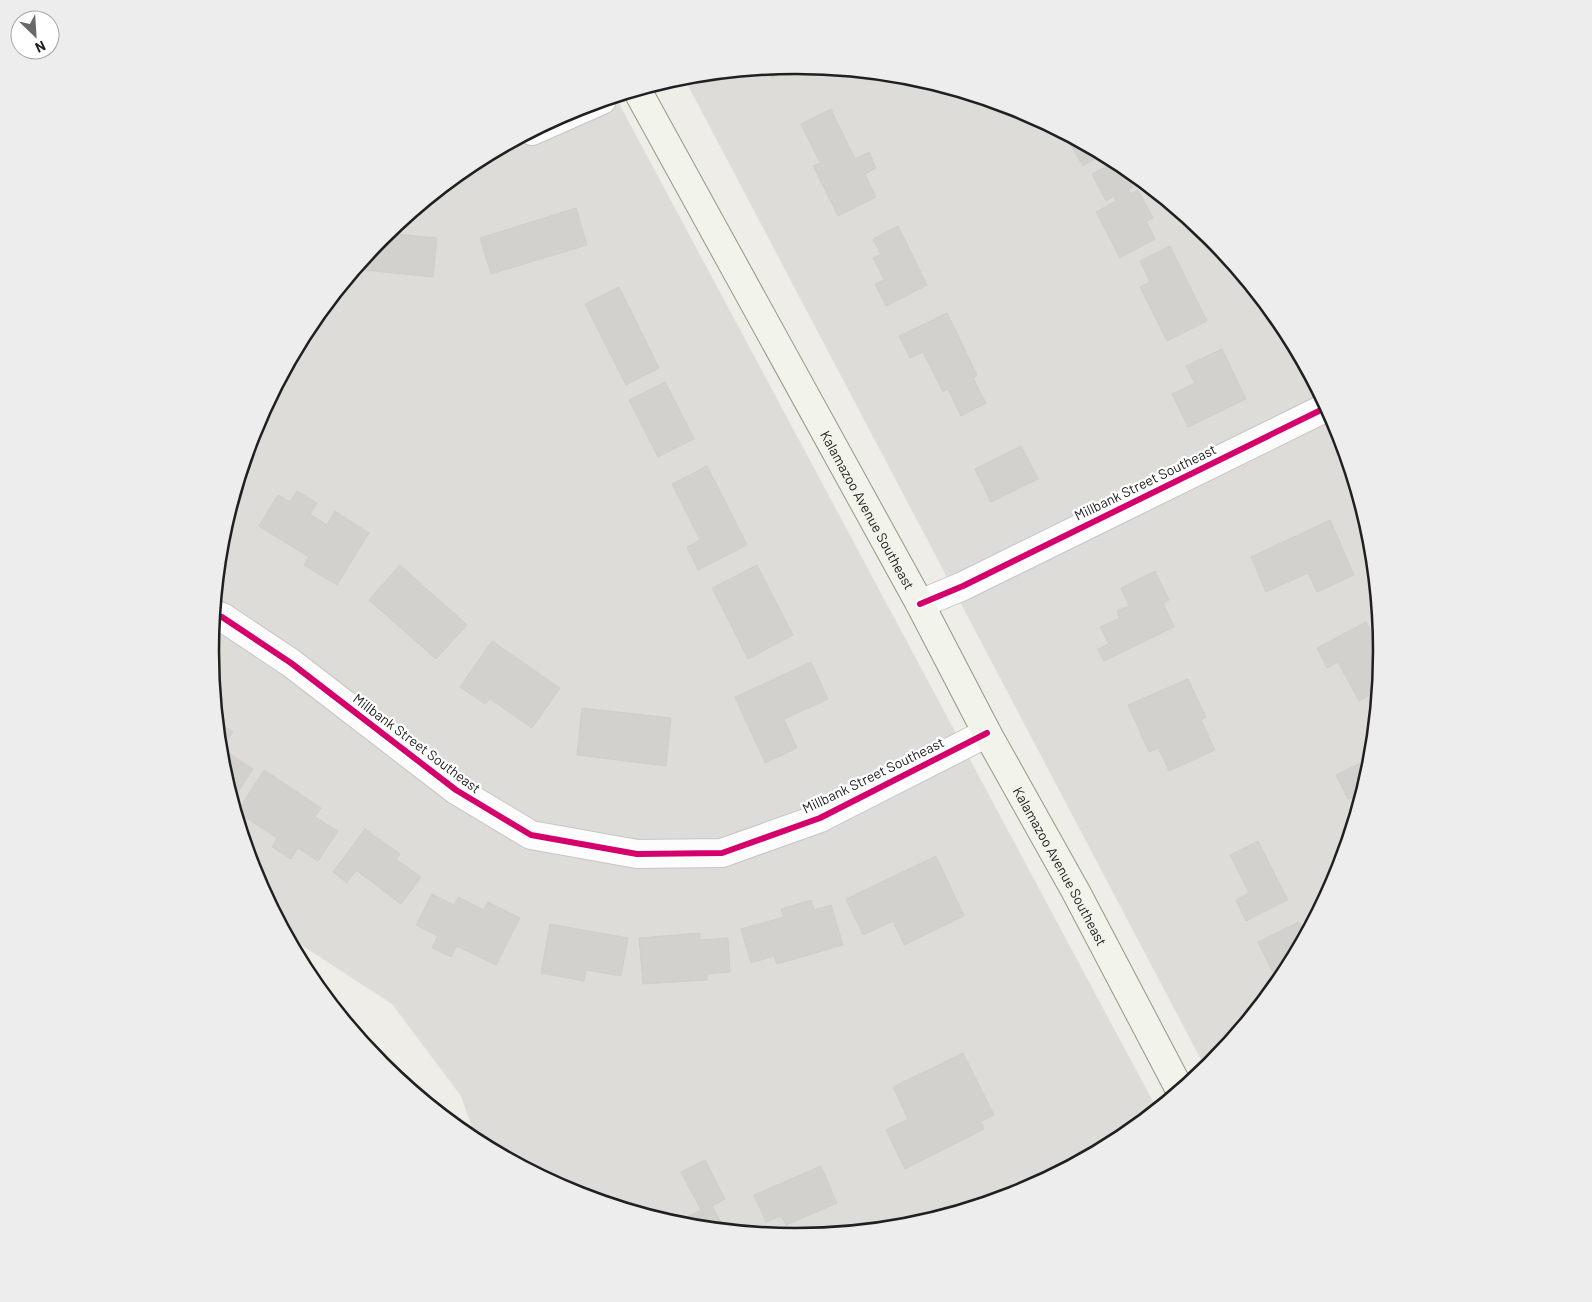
<svg xmlns="http://www.w3.org/2000/svg" width="1592" height="1302" font-family="Barlow,sans-serif">
<style>
.residential{fill:#dddcd9}
.building{fill:#d2d1cd;stroke:#d1cec9}
.lines{fill:none;stroke-linecap:round;stroke-linejoin:round}
.street-casing{stroke:#c7c6c4;stroke-width:30}
.secondary-casing{stroke:#94997f;stroke-width:30}
.street{stroke:#fcfcfc;stroke-width:28}
.secondary{stroke:#f2f4eb;stroke-width:28}
.cycleway-casing{stroke:#fff;stroke-width:9}
.cycleway{stroke:#d6006c;stroke-width:6}
.labels{text-anchor:middle;dominant-baseline:central;stroke-width:4.5;stroke-linejoin:round;paint-order:stroke}
.street-label{font-size:14px;fill:#202020;stroke:#fff}
.rim{fill:none;stroke:#202020;stroke-width:2.5}
</style>
<rect width="100%" height="100%" fill="#eeede8"/>
<g class="residential">
<polygon points="796,65 911,76 1021,110 1122,164 1211,237 1283,326 1337,427 1371,537 1382,651 1371,766 1337,876 1283,977 1206,1069 683,76"/>
<polygon points="615,96 1157,1109 1121,1138 1020,1192 910,1226 796,1237 681,1226 571,1192 477,1142 461,1096 392,1004 286,935 255,875 221,765 210,651 221,536 255,426 309,325 382,236 471,164 572,110"/>
</g>
<g class="building">
<polygon points="798,65 772,78 767,68 796,65"/>
<polygon points="831,109 855,159 869,152 876,168 865,174 876,197 838,216 813,166 820,163 801,124"/>
<polygon points="1063,132 1103,154 1083,166"/>
<polygon points="1117,161 1121,164 1133,187 1128,189 1131,194 1138,190 1153,218 1146,221 1155,239 1120,258 1096,212 1116,201 1114,196 1106,201 1092,174"/>
<polygon points="576,208 587,245 491,274 480,238"/>
<polygon points="898,226 927,285 886,306 875,284 884,280 873,258 881,254 873,239"/>
<polygon points="386,233 437,238 433,277 355,269"/>
<polygon points="1170,246 1207,321 1167,341 1140,287 1150,282 1140,261"/>
<polygon points="619,287 659,368 626,385 585,304"/>
<polygon points="947,313 977,375 973,378 986,403 961,416 948,389 943,392 923,352 910,358 899,336"/>
<polygon points="1222,349 1246,399 1188,427 1172,394 1195,383 1186,366"/>
<polygon points="665,382 694,439 658,457 629,400"/>
<polygon points="1021,446 1038,479 991,502 975,469"/>
<polygon points="707,466 747,545 698,570 687,547 700,540 672,484"/>
<polygon points="297,491 317,503 310,514 327,525 335,511 369,533 337,585 304,565 309,557 259,526 278,495 290,502"/>
<polygon points="1330,520 1354,575 1317,592 1308,573 1266,592 1251,557"/>
<polygon points="400,565 467,625 436,659 369,600"/>
<polygon points="757,565 793,635 748,659 712,588"/>
<polygon points="1155,571 1169,600 1163,603 1174,627 1104,661 1098,649 1109,644 1100,627 1120,618 1117,611 1129,606 1121,588"/>
<polygon points="1366,622 1379,648 1382,646 1382,651 1378,691 1359,701 1338,662 1327,668 1317,648"/>
<polygon points="492,641 560,688 532,728 490,699 485,704 460,687"/>
<polygon points="811,662 828,699 784,719 797,748 765,763 735,697"/>
<polygon points="1188,679 1206,717 1201,720 1215,750 1169,771 1158,748 1149,752 1128,705"/>
<polygon points="582,708 671,718 666,766 577,755"/>
<polygon points="217,722 233,732 222,749 253,769 232,801 221,765"/>
<polygon points="1365,761 1369,771 1363,792 1348,799 1336,775"/>
<polygon points="264,770 321,808 315,817 338,831 318,861 298,848 291,859 272,847 277,838 237,812"/>
<polygon points="365,829 400,854 396,859 421,877 401,904 356,870 347,883 333,872"/>
<polygon points="1258,841 1288,900 1246,921 1236,900 1249,893 1230,855"/>
<polygon points="936,856 964,916 904,945 893,921 863,935 846,899"/>
<polygon points="432,894 454,905 458,897 484,910 488,902 520,918 496,965 457,946 451,957 432,948 438,936 416,925"/>
<polygon points="811,900 814,910 831,905 843,945 777,964 774,956 751,963 741,929 784,917 781,909"/>
<polygon points="1299,922 1306,935 1283,977 1278,983 1258,942"/>
<polygon points="550,924 628,938 621,976 586,970 584,981 541,973"/>
<polygon points="700,933 700,940 728,938 730,972 707,974 707,980 643,984 639,938"/>
<polygon points="963,1053 994,1115 980,1122 984,1129 905,1169 886,1130 908,1119 893,1087"/>
<polygon points="705,1160 725,1199 712,1206 725,1230 692,1227 687,1217 701,1210 681,1172"/>
<polygon points="821,1166 837,1203 786,1225 781,1216 766,1222 754,1195"/>
</g>
<g class="lines">
<defs>
<g id="street">
<polyline points="532,131 602,100"/>
<polyline points="920,604 963,586 1327,407"/>
<polyline points="214,614 222,617 291,663 456,790 531,835 637,854 722,853 820,818 987,733"/>
</g>
<g id="secondary">
<path id="s1" d="M637,90l283,514 67,129 89,159 104,198"/>
</g>
</defs>
<use href="#street" class="street-casing"/>
<use href="#secondary" class="secondary-casing"/>
<use href="#street" class="street"/>
<use href="#secondary" class="secondary"/>
<defs>
<g id="cycleway">
<polyline points="532,131 602,100"/>
<polyline points="920,604 963,586 1327,407"/>
<polyline points="214,614 222,617 291,663 456,790 531,835 637,854 722,853 820,818 987,733"/>
</g>
</defs>
<use href="#cycleway" class="cycleway-casing"/>
<use href="#cycleway" class="cycleway"/>
</g>
<g class="labels">
<g class="street-label">
<text transform="translate(1145 482) rotate(-26)">Millbank Street Southeast</text>
<text stroke="none"><textPath href="#s1" startOffset="479">Kalamazoo Avenue Southeast</textPath></text>
<text transform="translate(417 743) rotate(37)">Millbank Street Southeast</text>
<text transform="translate(873 775) rotate(-26)">Millbank Street Southeast</text>
<text stroke="none"><textPath href="#s1" startOffset="884">Kalamazoo Avenue Southeast</textPath></text>
</g>
</g>
<path d="M0 0H1592V1302H0ZM219 651a577 577 0 1 1 1154 0a577 577 0 1 1-1154 0Z" fill="#ededed" fill-rule="evenodd"/>
<path class="rim" d="M219 651a577 577 0 1 1 1154 0a577 577 0 1 1-1154 0Z"/>
<g transform="translate(35 35) rotate(155)"><circle r="24" fill="#ffffff" stroke="#a6a6a6"/>
<path d="M0-4L9 19L0 12L-9 19Z" fill="#686866"/>
<text y="-8" font-size="14" font-weight="bold" text-anchor="middle" fill="#202020">N</text>
</g>
</svg>
